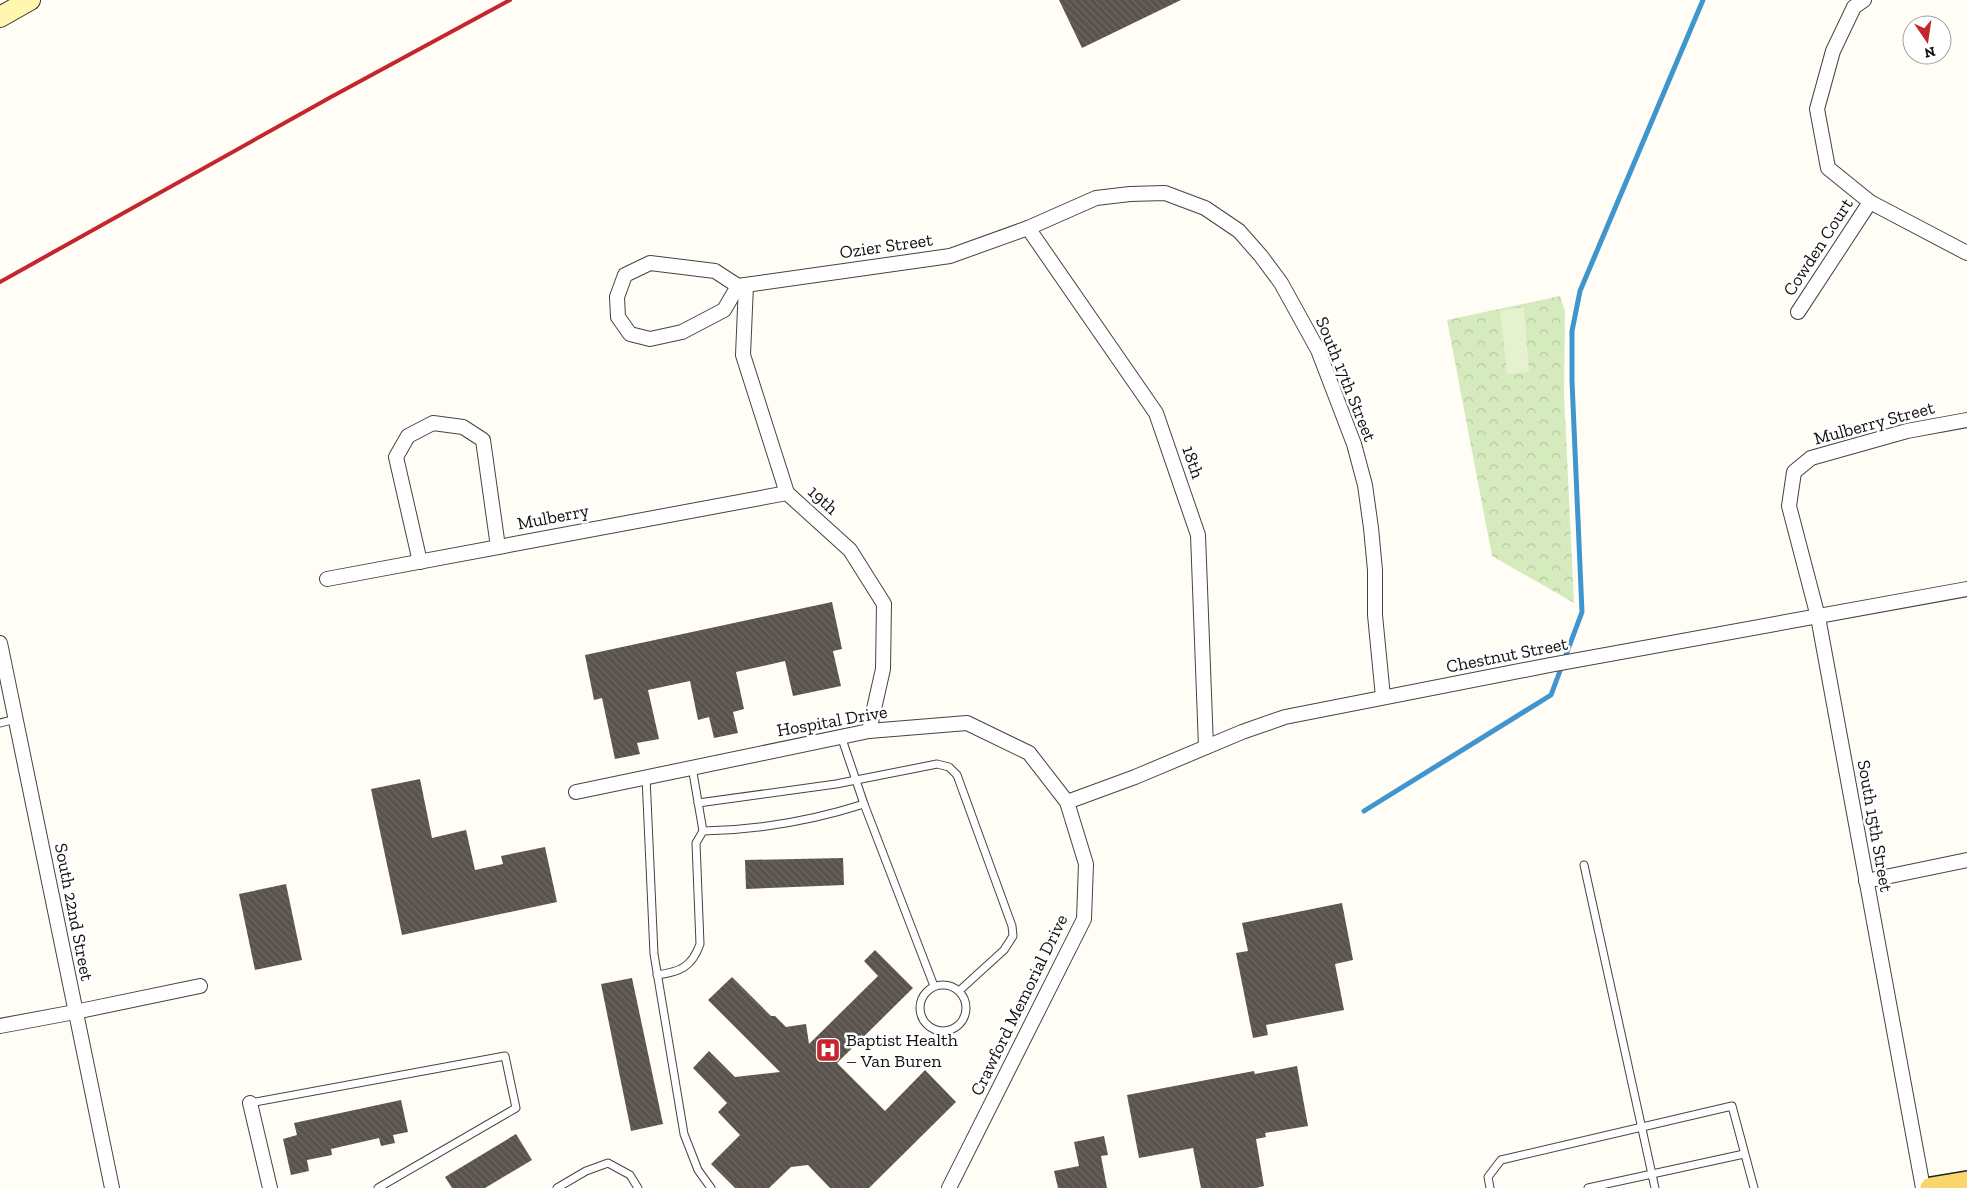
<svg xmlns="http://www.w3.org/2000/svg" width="1967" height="1188" font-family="'Zilla Slab',serif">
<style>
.park{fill:url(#park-crowns)}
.pitch{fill:#e6f2cf}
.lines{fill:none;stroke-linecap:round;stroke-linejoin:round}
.stream{stroke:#3f96cf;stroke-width:5}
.building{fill:url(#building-back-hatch)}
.lane-casing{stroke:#444;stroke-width:9}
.street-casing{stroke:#444;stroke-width:16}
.secondary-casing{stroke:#333;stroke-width:22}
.primary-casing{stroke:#222;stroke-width:24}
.lane{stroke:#fff;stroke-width:7}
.street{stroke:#fff;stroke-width:14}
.secondary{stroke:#fff6b0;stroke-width:20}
.primary{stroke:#f9d66b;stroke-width:21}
.rail{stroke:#c4262e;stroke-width:4}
.labels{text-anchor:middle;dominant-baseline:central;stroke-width:5;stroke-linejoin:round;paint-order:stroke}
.street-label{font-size:18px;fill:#111;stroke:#fff}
.poi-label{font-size:18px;fill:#111;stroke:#fff;text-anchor:start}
</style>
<defs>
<pattern id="park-crowns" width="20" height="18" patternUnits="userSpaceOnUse" patternTransform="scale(1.25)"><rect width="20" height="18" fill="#d5ebbd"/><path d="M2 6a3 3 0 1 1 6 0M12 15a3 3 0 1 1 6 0" fill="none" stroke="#b6c8a1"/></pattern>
<pattern id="building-back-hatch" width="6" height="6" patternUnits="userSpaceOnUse" patternTransform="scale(1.25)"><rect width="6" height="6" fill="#5a524d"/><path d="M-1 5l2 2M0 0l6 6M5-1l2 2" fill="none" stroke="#6d6662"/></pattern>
</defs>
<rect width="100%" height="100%" fill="#fffdf5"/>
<polygon class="park" points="1560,296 1565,311 1564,393 1574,603 1492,556 1447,320"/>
<polygon class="pitch" points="1524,307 1529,372 1507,374 1500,311"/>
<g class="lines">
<polyline class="stream" points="1364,811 1551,695 1582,612 1572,381 1572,331 1580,291 1703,0"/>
</g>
<g class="building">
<polygon points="1059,0 1181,0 1082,48"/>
<polygon points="832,602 842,649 833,651 841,686 793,696 785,661 736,672 744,709 733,712 738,733 714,738 709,717 698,720 690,681 648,690 659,739 637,743 640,754 615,759 602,698 594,700 585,655"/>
<polygon points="420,779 432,838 466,830 475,870 503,864 501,856 545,847 557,902 402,935 371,789"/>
<polygon points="843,858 844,885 746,889 745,860"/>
<polygon points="286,884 302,960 255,970 239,894"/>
<polygon points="1342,903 1353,960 1335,964 1344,1010 1266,1025 1268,1035 1253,1038 1236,953 1248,951 1242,923"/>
<polygon points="875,950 913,988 837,1063 885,1111 925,1070 956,1102 869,1188 830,1188 808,1165 791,1167 769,1188 735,1188 711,1164 740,1135 718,1112 727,1103 693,1068 709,1051 735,1077 780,1072 708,1000 732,977 771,1016 775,1016 786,1027 806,1024 809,1044 878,976 864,961"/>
<polygon points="632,978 663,1124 631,1131 601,984"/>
<polygon points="1297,1066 1308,1126 1265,1133 1266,1137 1256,1139 1264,1186 1256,1188 1201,1188 1193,1148 1139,1158 1127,1095 1254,1071 1255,1074"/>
<polygon points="401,1100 408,1132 393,1135 395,1143 381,1146 379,1138 331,1149 332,1155 307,1160 309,1171 291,1175 283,1139 297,1135 294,1123"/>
<polygon points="516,1134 532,1160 485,1188 452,1188 445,1177"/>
<polygon points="1104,1136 1108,1155 1101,1156 1107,1188 1058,1188 1054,1171 1079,1166 1074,1142"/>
</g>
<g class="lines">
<defs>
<g id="lane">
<polyline points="0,723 16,719"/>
<polyline points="841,736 864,804 934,986"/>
<polyline points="646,777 654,954 684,1134 698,1170 711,1188"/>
<polyline points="698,803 836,784 937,764 949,767 957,775 1012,926 1013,936 1004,950 959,991"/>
<path d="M703,831c53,-1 111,-11 161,-27"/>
<polyline points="1584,865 1655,1188"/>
<path d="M657,975c23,-3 35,-8 43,-31l-4,-101 7,-12 -11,-64"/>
<circle cx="943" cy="1008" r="23"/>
<polyline points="250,1103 505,1056 516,1108 378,1188"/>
<polyline points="557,1188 586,1171 608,1163 630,1175 638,1188"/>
<polyline points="1490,1188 1488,1177 1501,1160 1732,1106 1754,1188"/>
<polyline points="1588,1188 1744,1154"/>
</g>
<g id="street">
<polyline points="1864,0 1854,7 1833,51 1817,109 1828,168 1870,202 1967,253"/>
<polyline points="1028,228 1156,413 1198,535 1206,747"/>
<polygon points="650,263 715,271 738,286 724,310 682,332 650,339 630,334 618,317 617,297 625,275"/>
<polyline points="746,285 743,355 787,493 850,550 884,604 883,669 869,731"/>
<polyline points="738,286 950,256 1028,228 1096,198 1130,194 1165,193 1205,208 1239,231 1261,256 1281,283 1318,350 1354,444 1365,485 1371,528 1375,570 1375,615 1383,697"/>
<polyline points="1798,312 1870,202"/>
<polyline points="420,562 396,457 408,436 433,423 463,427 483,440 498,547"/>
<polyline points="327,579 787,493"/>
<polyline points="0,643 112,1188"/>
<polyline points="576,792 869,731 967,723 1029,753 1067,802 1086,864 1084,919 949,1188"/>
<polyline points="1067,802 1135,777 1242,732 1285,717 1550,665 1967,589"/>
<polyline points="1866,881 1967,860"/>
<polyline points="0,1026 75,1012 200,986"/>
<polyline points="250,1103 270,1188"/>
<polyline points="1923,1188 1818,617 1789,506 1794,472 1811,458 1907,431 1967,420"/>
</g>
<polyline id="secondary" points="0,17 30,0"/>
<polyline id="primary" points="1931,1188 1967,1182"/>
</defs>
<use href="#lane" class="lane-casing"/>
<use href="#street" class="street-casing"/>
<use href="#secondary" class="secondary-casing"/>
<use href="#primary" class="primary-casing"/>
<use href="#lane" class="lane"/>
<use href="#street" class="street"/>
<use href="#secondary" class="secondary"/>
<use href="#primary" class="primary"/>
<polyline class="rail" points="0,282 331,97 510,0"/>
</g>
<defs>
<symbol id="hospital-square" viewBox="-11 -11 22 22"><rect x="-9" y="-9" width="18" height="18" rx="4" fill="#c4262e" stroke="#fff"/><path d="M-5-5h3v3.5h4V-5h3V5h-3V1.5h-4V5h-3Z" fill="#fff"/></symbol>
</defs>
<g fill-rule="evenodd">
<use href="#hospital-square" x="814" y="1036" width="28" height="28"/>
</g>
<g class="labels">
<g class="street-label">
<text transform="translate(886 246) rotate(-8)">Ozier Street</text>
<text transform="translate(1818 247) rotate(-57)">Cowden Court</text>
<text transform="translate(1346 379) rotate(68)">South 17th Street</text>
<text transform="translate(1874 423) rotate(-15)">Mulberry Street</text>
<text transform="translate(1193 462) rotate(71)">18th</text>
<text transform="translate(823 500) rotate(42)">19th</text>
<text transform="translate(553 517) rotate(-11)">Mulberry</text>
<text transform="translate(1507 655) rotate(-11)">Chestnut Street</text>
<text transform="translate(832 721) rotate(-10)">Hospital Drive</text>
<text transform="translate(1875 826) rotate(80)">South 15th Street</text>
<text transform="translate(74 912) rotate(79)">South 22nd Street</text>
<text transform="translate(1019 1005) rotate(-64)">Crawford Memorial Drive</text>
</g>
<g class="poi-label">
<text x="846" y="1040">Baptist Health<tspan x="846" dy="21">– Van Buren</tspan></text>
</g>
</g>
<g transform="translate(1927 40) rotate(167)"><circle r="24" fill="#ffffff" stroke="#a0a0a0"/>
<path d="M0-4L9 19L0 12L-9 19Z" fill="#c4262e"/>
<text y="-8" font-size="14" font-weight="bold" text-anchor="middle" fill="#111111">N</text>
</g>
</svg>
